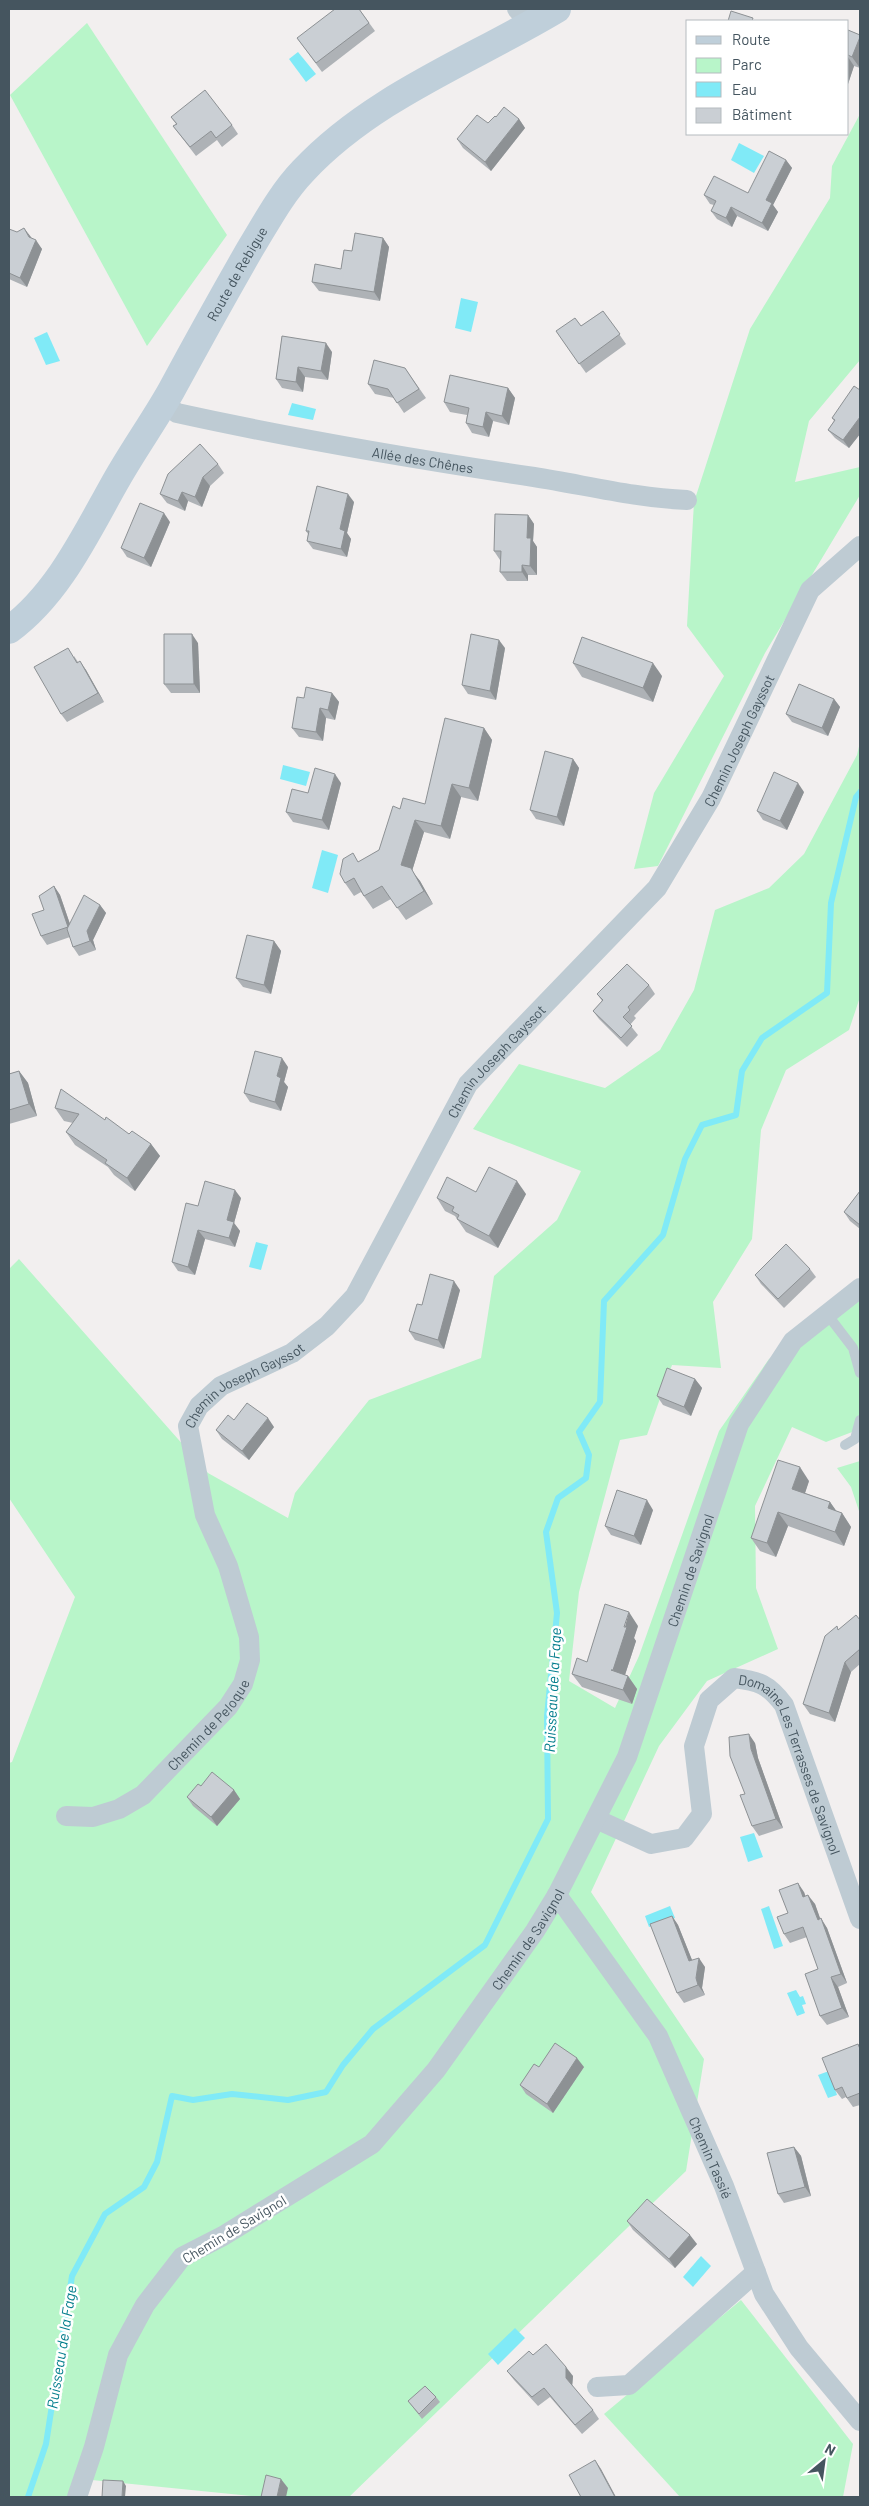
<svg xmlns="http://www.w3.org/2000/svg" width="869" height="2506" font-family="Barlow,sans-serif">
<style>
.green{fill:#b8f5c9}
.water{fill:#80eaf7}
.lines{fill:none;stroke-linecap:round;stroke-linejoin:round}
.stream{stroke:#80eaf7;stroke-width:6}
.lane{stroke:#becbd3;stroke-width:10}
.street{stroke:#becbd3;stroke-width:20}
.secondary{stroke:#bfcfda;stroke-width:28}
.wall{fill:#aeb2b6}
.shaded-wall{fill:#8d9194}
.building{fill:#cacfd4;stroke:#8d9194}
.labels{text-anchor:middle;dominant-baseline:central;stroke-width:5;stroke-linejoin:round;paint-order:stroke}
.street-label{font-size:14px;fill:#45555f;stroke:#fff}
.water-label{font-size:15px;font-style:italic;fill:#047e8d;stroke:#fff}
</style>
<rect width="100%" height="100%" fill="#f2efef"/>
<g class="green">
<polygon points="87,23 227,235 147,346 10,95"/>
<polygon points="860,114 860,360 809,421 795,482 860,467 860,495 765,653 658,866 634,869 654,793 724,676 687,626 694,502 750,329 830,198 832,166"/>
<polygon points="860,742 860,997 849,1030 786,1070 761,1130 752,1239 713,1302 721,1368 672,1365 647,1435 620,1440 579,1592 569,1681 615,1708 639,1656 719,1431 769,1359 860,1294 860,1429 826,1442 792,1427 755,1506 756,1588 778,1649 707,1681 659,1746 591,1892 704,2059 686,2171 349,2497 260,2497 82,2479 82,2497 9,2497 9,1763 12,1762 75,1597 9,1498 9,1269 19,1259 208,1473 288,1518 295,1493 369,1400 481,1358 494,1276 557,1220 581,1171 473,1129 519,1064 605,1088 660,1050 694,990 715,910 769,888 804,854 857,755"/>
<polygon points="860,1461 860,1514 851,1487 837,1468"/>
<polygon points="741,2300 853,2444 843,2497 680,2497 604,2414"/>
</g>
<g class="water">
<polygon points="298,52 316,74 306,82 289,59"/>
<polygon points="739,143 764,156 754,173 731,160"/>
<polygon points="461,298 478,302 471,332 455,328"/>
<polygon points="47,332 60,361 46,365 34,338"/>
<polygon points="292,403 316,409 313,420 288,415"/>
<polygon points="283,765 310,772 306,786 280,779"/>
<polygon points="322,850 338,855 328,893 312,888"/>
<polygon points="256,1242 268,1245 261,1270 249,1267"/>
<polygon points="754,1833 763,1857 748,1862 740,1837"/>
<polygon points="670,1906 675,1918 649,1927 645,1916"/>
<polygon points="769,1906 783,1946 774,1949 761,1909"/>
<polygon points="796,1990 800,1997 803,1996 806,2004 802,2005 805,2013 797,2016 787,1993"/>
<polygon points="829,2071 837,2095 828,2098 818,2075"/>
<polygon points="701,2256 711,2266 693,2287 683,2277"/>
<polygon points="515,2328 525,2338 498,2365 488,2354"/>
</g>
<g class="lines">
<polyline class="stream" points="28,2497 46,2444 72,2276 105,2214 144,2187 157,2162 172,2096 193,2100 232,2094 288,2100 326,2092 343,2065 373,2029 485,1945 548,1819 547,1716 557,1613 546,1532 558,1498 586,1478 589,1455 579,1432 600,1402 604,1301 663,1235 685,1159 702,1125 736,1115 742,1071 762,1038 827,993 831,903 856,797 860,792"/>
<g class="lane">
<polyline points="827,1314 853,1348 860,1373"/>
<polyline points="845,1445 855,1439 860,1420"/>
</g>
<g class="street">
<polyline points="517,9 531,25"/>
<path id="s1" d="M164,404l13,9c118,26 237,46 357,64 51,8 102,21 153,23"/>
<path id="s2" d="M66,1816l27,1 26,-8 24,-14 85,-88 15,-23 7,-24 -1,-23 -21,-71 -23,-51 -17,-89 11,-20 22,-20 71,-33 35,-27 28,-30 113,-212 189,-196 54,-90 99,-208 50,-44"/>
<path id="s3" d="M596,1819l55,25 33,-6 18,-24 -8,-68 15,-46 25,-22c25,3 34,6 50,27l76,214"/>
<path id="s4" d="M557,1895l101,141 66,150 40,108 35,54 61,73"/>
<polyline points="597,2387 629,2385 756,2272"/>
<path id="s5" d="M77,2497l17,-50 24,-92 27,-50 37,-48 41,-21 149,-92 64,-74 99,-139 22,-36 70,-138 112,-333 54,-83 67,-53"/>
</g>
<path class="secondary" id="s6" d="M9,630c48,-35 76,-94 104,-144 18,-33 40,-63 58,-95 26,-48 52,-95 79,-142 16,-26 31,-55 53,-78 69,-74 169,-111 254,-162"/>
</g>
<g class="wall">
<polygon points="359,9 375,31 322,72 297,38"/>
<polygon points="848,30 860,35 860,68 854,66 848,84"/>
<polygon points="171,117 232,125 238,134 222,147 217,140 196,156 173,126 176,124"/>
<polygon points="519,119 525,128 491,171 463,148 457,139 488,123"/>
<polygon points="786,160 792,168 773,205 778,212 768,231 737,216 732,227 717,219 711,211 714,205 710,204 704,195 748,193"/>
<polygon points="9,230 31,238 42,249 27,287 9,279"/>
<polygon points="383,238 389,247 380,301 319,291 312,282 341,269"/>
<polygon points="603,311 626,344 586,373 556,331 581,326"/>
<polygon points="282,336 332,352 328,380 305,377 303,392 282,388 276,379"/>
<polygon points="405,368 426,398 404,413 394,398 375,394 368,384"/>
<polygon points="508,388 515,398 509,425 493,421 489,437 472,433 466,423 467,415 450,412 444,402"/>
<polygon points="860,390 860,434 849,448 835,438 828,430 834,421 832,418"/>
<polygon points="218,464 224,473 210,486 202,507 188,501 185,511 167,503 160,494"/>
<polygon points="354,502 347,533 351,539 347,557 313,549 307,541 308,534 306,531"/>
<polygon points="528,515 534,524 533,541 537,547 537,575 528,575 528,581 507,581 500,572 500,560 494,551"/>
<polygon points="170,522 151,567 127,557 121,548"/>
<polygon points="198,643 200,693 171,693 164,684"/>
<polygon points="505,648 496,700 468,694 462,685"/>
<polygon points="74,656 78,662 86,670 104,702 67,722 61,714"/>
<polygon points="573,663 662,676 653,702 582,677"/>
<polygon points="332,693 339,702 335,720 326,718 323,741 299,737 292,728 304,698"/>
<polygon points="834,699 840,707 828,736 792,722 786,714"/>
<polygon points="484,728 492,740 478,801 461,797 450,839 424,832 412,871 420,881 433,904 406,920 391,899 373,909 361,892 354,896 345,883 359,862 379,850 400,809 425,804"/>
<polygon points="573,759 579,768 564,826 536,819 530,810"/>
<polygon points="341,783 329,830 293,822 286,812 308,793"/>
<polygon points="804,792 787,830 763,820 757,811"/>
<polygon points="54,886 60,895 70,924 100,905 106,913 93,940 96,950 79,956 73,947 70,937 47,945 41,936 44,910"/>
<polygon points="274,941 281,951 271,994 243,987 236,978"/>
<polygon points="649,985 655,994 634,1016 636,1018 630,1025 638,1035 627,1047 599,1019 593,1011 602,1001 597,994"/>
<polygon points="288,1067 284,1082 288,1087 281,1111 250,1102 244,1093"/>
<polygon points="19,1071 28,1083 37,1116 9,1124 9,1074"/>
<polygon points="55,1108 105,1120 129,1134 151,1144 160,1156 135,1191 114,1175 108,1167 75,1145 66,1132 73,1123 64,1121"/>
<polygon points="860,1191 860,1229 850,1221 844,1212"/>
<polygon points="476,1192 526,1194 498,1248 466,1232 455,1216 445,1211 437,1198"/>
<polygon points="241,1198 234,1223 240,1231 235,1247 205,1239 195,1275 178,1271 172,1262 198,1206"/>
<polygon points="810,1269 816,1277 784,1308 761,1284 755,1275"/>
<polygon points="460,1290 444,1349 415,1340 409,1331 422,1305"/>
<polygon points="695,1379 702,1388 691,1416 663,1405 657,1396"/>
<polygon points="234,1420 274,1427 249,1460 222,1439 216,1430"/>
<polygon points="809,1481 805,1493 830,1502 836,1511 842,1513 851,1527 844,1546 788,1526 776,1557 760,1551 751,1538"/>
<polygon points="653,1510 641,1545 611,1535 605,1526"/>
<polygon points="860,1620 860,1664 851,1672 835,1722 810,1714 803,1704 839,1630"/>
<polygon points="638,1626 634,1638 636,1641 625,1675 628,1676 637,1689 632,1704 582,1687 572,1674 587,1662"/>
<polygon points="755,1743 758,1758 783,1828 759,1836 752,1826"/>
<polygon points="201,1786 234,1790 240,1799 217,1826 193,1806 187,1797"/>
<polygon points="804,1892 805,1896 815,1904 820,1919 827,1928 847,1983 838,1987 849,2017 827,2025 820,2016 818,1969 807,1937 790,1943 784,1934 788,1913"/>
<polygon points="672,1916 678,1925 692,1960 705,1967 702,1988 705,1995 684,2003 677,1993"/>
<polygon points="858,2044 860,2046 860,2105 853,2107 846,2097 842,2099 835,2090"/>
<polygon points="539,2067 584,2067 553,2113 526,2094 520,2085"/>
<polygon points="794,2147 801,2156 811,2196 784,2203 778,2194"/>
<polygon points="627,2221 697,2244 675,2268 633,2230"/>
<polygon points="533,2355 573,2376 572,2386 593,2410 599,2419 582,2434 550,2397 538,2406 514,2380 507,2371"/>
<polygon points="436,2397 440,2402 422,2419 408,2401"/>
</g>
<g class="shaded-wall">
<polygon points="860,37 860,68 852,57"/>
<polygon points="848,57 854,66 848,84"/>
<polygon points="519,119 525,128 491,171 485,162"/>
<polygon points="786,160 792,168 773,205 778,212 768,231 762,223 766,200"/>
<polygon points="731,207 737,216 732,227 726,218"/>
<polygon points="24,228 31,237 34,244 36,240 42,249 27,287 20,278 29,237"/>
<polygon points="383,238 389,247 380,301 374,292"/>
<polygon points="326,343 332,352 328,380 321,371"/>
<polygon points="298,367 305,377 303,392 296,382"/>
<polygon points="508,388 515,398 509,425 502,416"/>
<polygon points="486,412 493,421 489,437 483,427"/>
<polygon points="860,417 860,434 849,448 843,440"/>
<polygon points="203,477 210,486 202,507 195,497"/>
<polygon points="182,492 188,501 185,511 178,501"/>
<polygon points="348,494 354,502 347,533 351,539 347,557 341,549 340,529"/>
<polygon points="164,513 170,522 151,567 144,558"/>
<polygon points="528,515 534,524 533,541 537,547 537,575 530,566 527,538"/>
<polygon points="522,565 528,575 528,581 522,572"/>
<polygon points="192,634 198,643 200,693 194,684"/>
<polygon points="499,640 505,648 496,700 490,691"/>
<polygon points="80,661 86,670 104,702 98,693"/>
<polygon points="653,663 662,676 653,702 643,688"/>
<polygon points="332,693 339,702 335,720 328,710"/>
<polygon points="834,699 840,707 828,736 822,728"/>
<polygon points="320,708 326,718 323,741 316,732"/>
<polygon points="484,728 492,740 478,801 469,788"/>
<polygon points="573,759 579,768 564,826 557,817"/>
<polygon points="335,774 341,783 329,830 322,820"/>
<polygon points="798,783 804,792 787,830 780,821"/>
<polygon points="452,784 461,797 450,839 441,826"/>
<polygon points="415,820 424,832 412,871 420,881 433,904 424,891 401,865"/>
<polygon points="54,886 60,895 74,936 68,927"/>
<polygon points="100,905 106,913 93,940 96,950 90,941 87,931"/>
<polygon points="274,941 281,951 271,994 264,985"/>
<polygon points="282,1058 288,1067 284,1082 288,1087 281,1111 275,1102 277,1076"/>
<polygon points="19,1071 28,1083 37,1116 29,1104"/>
<polygon points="151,1144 160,1156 135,1191 127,1178"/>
<polygon points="517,1181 526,1194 498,1248 489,1236"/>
<polygon points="235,1190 241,1198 234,1223 240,1231 235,1247 229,1238 227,1220"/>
<polygon points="198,1230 205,1239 195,1275 188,1267"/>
<polygon points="454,1281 460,1290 444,1349 438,1340"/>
<polygon points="695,1379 702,1388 691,1416 684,1407"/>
<polygon points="268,1418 274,1427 249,1460 242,1451"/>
<polygon points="800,1467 809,1481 802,1502 792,1489"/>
<polygon points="647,1500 653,1510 641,1545 634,1536"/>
<polygon points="830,1502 840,1516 828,1508"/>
<polygon points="778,1512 788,1526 776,1557 767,1543"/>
<polygon points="842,1513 851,1527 844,1546 835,1532"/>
<polygon points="629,1612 638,1626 634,1638 636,1641 622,1684 613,1670"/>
<polygon points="845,1662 851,1672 835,1722 829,1713"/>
<polygon points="628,1676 637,1689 632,1704 623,1690"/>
<polygon points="749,1734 755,1743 758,1758 783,1828 776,1819 751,1749"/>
<polygon points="234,1790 240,1799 217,1826 211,1817"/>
<polygon points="798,1883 804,1892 809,1906 803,1897"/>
<polygon points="808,1895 815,1904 824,1929 818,1920"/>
<polygon points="672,1916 678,1925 696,1970 689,1961"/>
<polygon points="821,1918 827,1928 847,1983 841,1974"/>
<polygon points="699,1958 705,1967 702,1988 705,1995 698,1985 696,1978"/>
<polygon points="831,1977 838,1987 849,2017 842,2008"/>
<polygon points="577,2058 584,2067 553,2113 547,2104"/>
<polygon points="794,2147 801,2156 811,2196 805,2187"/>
<polygon points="690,2235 697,2244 675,2268 669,2259"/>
<polygon points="566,2367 573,2376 572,2388 566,2378"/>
<polygon points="595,2460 601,2469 616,2497 615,2497"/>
<polygon points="281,2479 288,2488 286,2497 277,2497"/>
<polygon points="123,2481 126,2486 125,2497 122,2497"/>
</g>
<g class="building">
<polygon points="335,9 359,9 369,23 316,63 297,38"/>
<polygon points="731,11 753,18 752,21 728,21"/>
<polygon points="848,30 860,35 860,37 852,57 848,55"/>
<polygon points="205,90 232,125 216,138 211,131 190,147 173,126 177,124 171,117"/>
<polygon points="504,107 519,119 485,162 457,139 477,115 488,123 495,116 496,117"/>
<polygon points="769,151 786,160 766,200 772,203 762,223 731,207 726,218 711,211 716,201 704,195 714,176 748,193"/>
<polygon points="24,228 29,237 36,240 20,278 9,273 9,229 17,232"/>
<polygon points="355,233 383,238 374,292 312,282 315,264 341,269 344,250 352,251"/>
<polygon points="603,311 620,334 579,364 556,331 575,318 581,326"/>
<polygon points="282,336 326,343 321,371 298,367 296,382 276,379"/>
<polygon points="374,360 405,368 419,389 397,403 388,389 368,384"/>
<polygon points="450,375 508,388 502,416 486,412 483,427 466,423 469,408 444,402"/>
<polygon points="854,386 860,390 860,417 843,440 828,430 835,420 832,418"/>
<polygon points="200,444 218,464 203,477 195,497 182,492 178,501 160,494 168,474"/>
<polygon points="317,486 348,494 340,529 345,531 341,549 307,541 309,531 306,531"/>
<polygon points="140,503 164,513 144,558 121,548"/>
<polygon points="495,514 528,515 527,538 531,538 530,566 522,565 522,572 500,572 501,551 494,551"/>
<polygon points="164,634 192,634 194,684 164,684"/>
<polygon points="471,634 499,640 490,691 462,685"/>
<polygon points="582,637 653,663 643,688 573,663"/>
<polygon points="68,648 77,663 80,661 98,693 61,714 34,667"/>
<polygon points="799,684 834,699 822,728 786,714"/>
<polygon points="306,687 332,693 328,710 320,708 316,732 292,728 297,697 304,698"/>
<polygon points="445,718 484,728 469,788 452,784 441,826 415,820 401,865 411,868 424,891 397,908 382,886 364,896 354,878 345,883 340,874 343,859 353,853 358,862 379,850 393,806 400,809 403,798 425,804"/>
<polygon points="545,751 573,759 557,817 530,810"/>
<polygon points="315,768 335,774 322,820 286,812 292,789 308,793"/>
<polygon points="774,772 798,783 780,821 757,811"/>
<polygon points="54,886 68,927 41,936 32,914 44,910 39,896"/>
<polygon points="84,895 100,905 87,931 90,941 73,947 67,929"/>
<polygon points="247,935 274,941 264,985 236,978"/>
<polygon points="627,964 649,985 628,1007 630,1010 623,1017 632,1026 621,1038 593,1011 603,1000 597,994"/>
<polygon points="255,1051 282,1058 277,1076 281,1078 275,1102 244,1093"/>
<polygon points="19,1071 29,1104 9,1110 9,1074"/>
<polygon points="61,1089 105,1120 106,1117 129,1134 132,1131 151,1144 127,1178 105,1163 107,1160 66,1132 79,1114 55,1108"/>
<polygon points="489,1167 517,1181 489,1236 457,1219 459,1215 452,1211 454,1207 437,1198 447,1177 476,1192"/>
<polygon points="205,1181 235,1190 227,1220 234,1222 229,1238 198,1230 188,1267 172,1262 186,1203 198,1206"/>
<polygon points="860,1191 860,1225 844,1212"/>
<polygon points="786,1244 810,1269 778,1299 755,1275"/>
<polygon points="430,1274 454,1281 438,1340 409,1331 417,1304 422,1305"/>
<polygon points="667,1368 695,1379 684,1407 657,1396"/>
<polygon points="247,1403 268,1418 242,1451 216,1430 228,1415 234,1420"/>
<polygon points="778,1460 800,1467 792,1489 830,1502 828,1508 842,1513 835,1532 778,1512 767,1543 751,1538"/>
<polygon points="617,1490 647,1500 634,1536 605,1526"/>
<polygon points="605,1604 629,1612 624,1627 627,1627 613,1670 611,1670 628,1676 623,1690 572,1674 577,1658 587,1662"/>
<polygon points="856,1615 860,1620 860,1649 845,1662 829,1713 803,1704 825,1636 837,1626 838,1630"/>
<polygon points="749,1734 751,1749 776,1819 752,1826 740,1795 745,1794 730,1756 729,1737"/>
<polygon points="212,1772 234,1790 211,1817 187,1797 198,1784 201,1786"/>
<polygon points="798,1883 803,1897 808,1895 818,1920 821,1918 841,1974 831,1977 842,2008 820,2016 805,1974 818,1969 803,1927 784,1934 777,1917 788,1913 779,1890"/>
<polygon points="672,1916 689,1961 699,1958 696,1978 698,1985 677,1993 650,1924"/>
<polygon points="555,2043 577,2058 547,2104 520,2085 534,2064 539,2067"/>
<polygon points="858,2044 860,2049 860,2093 847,2098 842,2087 835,2090 822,2058"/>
<polygon points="794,2147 805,2187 778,2194 767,2153"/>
<polygon points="647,2199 690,2235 669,2259 627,2221"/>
<polygon points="546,2344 566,2367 566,2378 593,2410 575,2425 544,2388 532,2397 507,2371 529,2351 533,2355"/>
<polygon points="425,2386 436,2397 419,2414 408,2401"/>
<polygon points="595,2460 615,2497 581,2497 569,2475"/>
<polygon points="266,2475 281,2479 277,2497 261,2497"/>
<polygon points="103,2480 123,2481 122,2497 102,2497"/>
</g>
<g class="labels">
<g class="street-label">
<text stroke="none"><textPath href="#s6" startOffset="425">Route de Rebigue</textPath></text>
<text stroke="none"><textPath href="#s1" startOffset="266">Allée des Chênes</textPath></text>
<text stroke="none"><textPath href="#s2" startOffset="1398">Chemin Joseph Gayssot</textPath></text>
<text stroke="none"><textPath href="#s2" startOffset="992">Chemin Joseph Gayssot</textPath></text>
<text stroke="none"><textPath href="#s2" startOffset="572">Chemin Joseph Gayssot</textPath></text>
<text stroke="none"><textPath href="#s5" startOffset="1149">Chemin de Savignol</textPath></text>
<text stroke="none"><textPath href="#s2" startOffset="178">Chemin de Peloque</textPath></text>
<text stroke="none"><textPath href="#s3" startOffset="385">Domaine Les Terrasses de Savignol</textPath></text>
<text stroke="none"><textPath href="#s5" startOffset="744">Chemin de Savignol</textPath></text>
<text stroke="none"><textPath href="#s4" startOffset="306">Chemin Tassié</textPath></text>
<text transform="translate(234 2229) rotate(-31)">Chemin de Savignol</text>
</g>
<g class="water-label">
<text transform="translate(552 1690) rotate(-87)">Ruisseau de la Fage</text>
<text transform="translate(61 2347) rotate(-81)">Ruisseau de la Fage</text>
</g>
</g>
<rect width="869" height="2506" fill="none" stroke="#45555f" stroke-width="20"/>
<rect x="686" y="20" width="162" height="115" fill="#ffffff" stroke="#b5bbbf"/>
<rect x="696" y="36" width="25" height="8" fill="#bfcfda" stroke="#b5bbbf"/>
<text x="732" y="45" font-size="15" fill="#45555f">Route</text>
<rect x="696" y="58" width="25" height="15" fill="#b8f5c9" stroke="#b5bbbf"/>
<text x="732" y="70" font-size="15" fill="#45555f">Parc</text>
<rect x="696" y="82" width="25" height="15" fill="#80eaf7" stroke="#b5bbbf"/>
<text x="732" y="95" font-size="15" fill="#45555f">Eau</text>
<rect x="696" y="108" width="25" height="15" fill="#cacfd4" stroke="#b5bbbf"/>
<text x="732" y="120" font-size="15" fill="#45555f">Bâtiment</text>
<g transform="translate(824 2461) rotate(29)" stroke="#ffffff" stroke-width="4" paint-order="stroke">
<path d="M0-4L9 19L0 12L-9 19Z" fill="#45555f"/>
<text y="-8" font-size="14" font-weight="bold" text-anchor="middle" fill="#45555f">N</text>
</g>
</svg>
